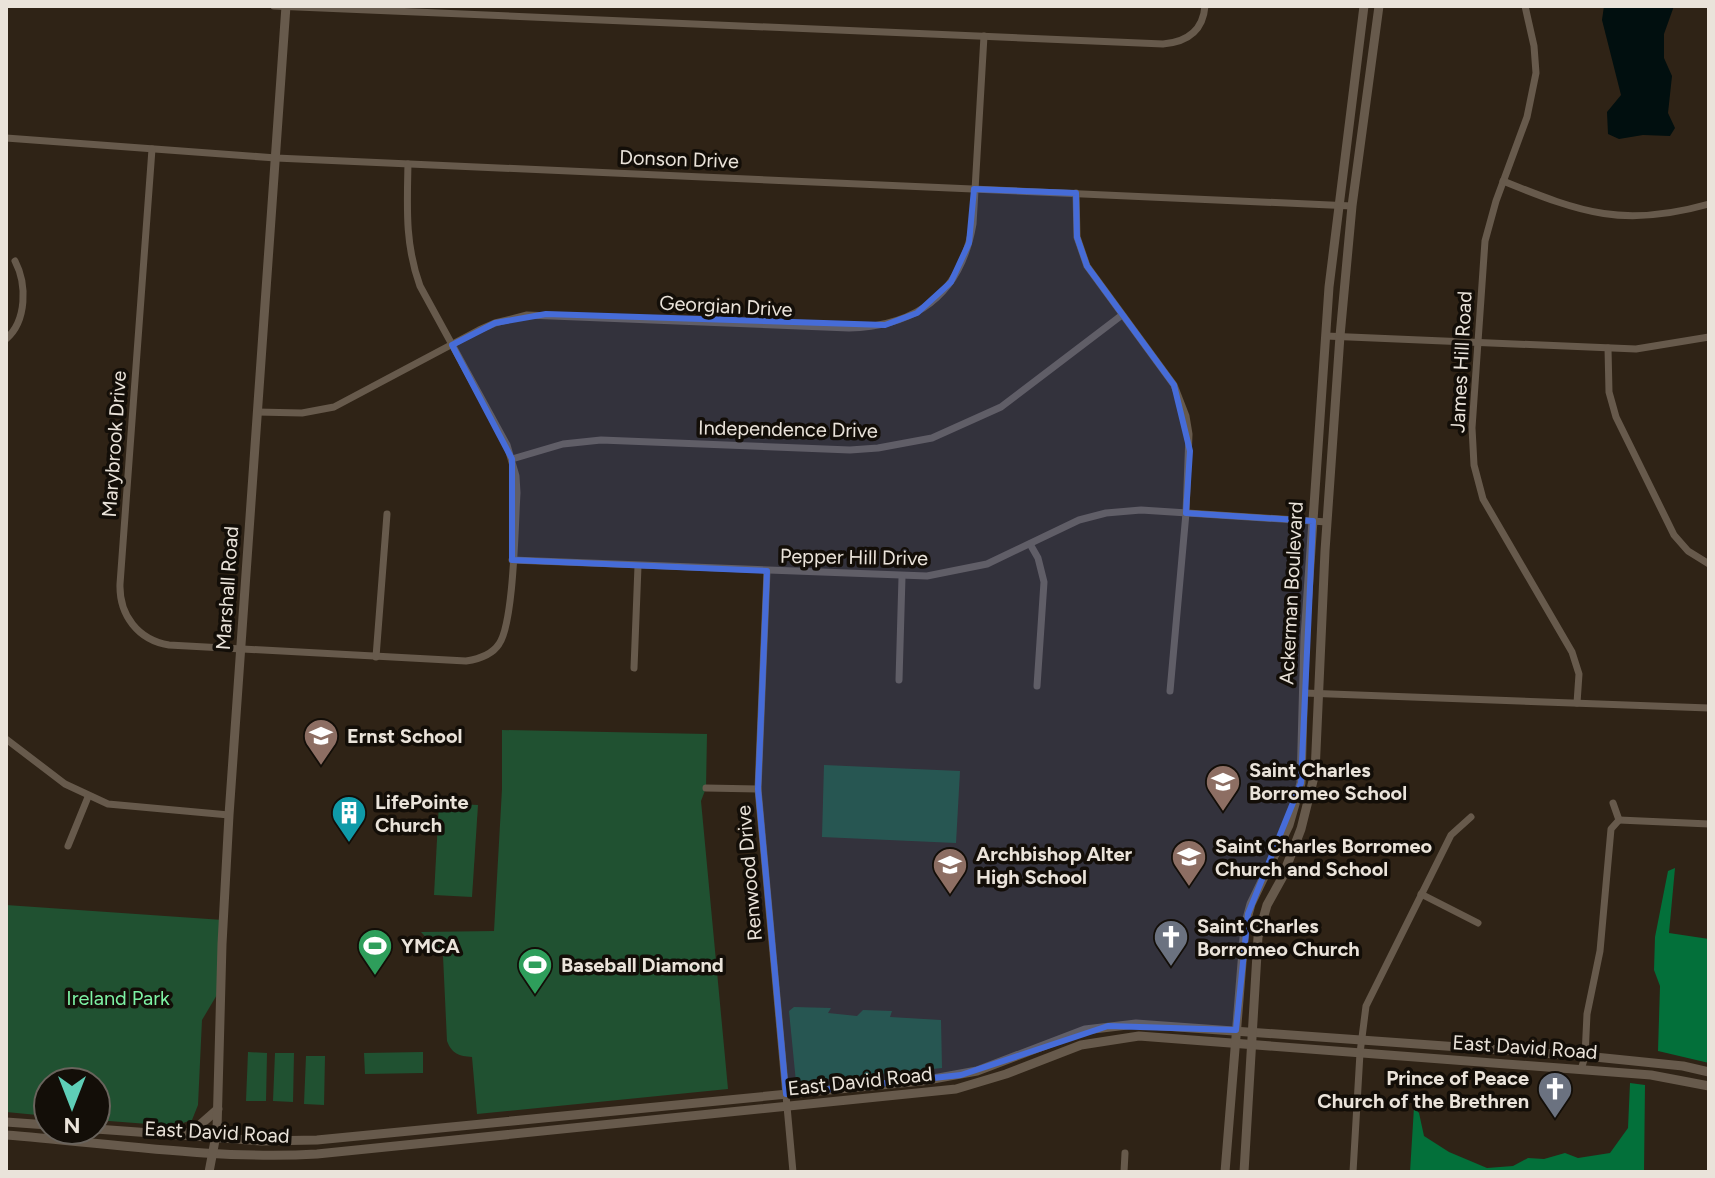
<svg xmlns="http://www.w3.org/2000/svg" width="1715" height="1178" font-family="Figtree,sans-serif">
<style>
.green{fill:#205131}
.forest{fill:#03703a}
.water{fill:#010f0f}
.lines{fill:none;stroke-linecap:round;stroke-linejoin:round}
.minor{stroke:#675a4c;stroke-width:7}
.tertiary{stroke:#675a4c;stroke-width:9}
.marked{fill:#466cd8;fill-opacity:0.2;stroke:#466cd8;stroke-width:6;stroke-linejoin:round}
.labels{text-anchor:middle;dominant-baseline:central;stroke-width:7;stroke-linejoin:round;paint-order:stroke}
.street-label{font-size:20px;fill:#eae3da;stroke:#130e08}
.poi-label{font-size:20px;font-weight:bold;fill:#eae3da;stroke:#130e08;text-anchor:start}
.park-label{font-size:20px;fill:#7ef3a5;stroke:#130e08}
</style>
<rect width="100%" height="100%" fill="#2f2316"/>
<g class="green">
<path d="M502,730l205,4 -1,54 -5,13 27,288 -251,25 -5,-57c-13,-1 -20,-3 -25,-16l-4,-85 -22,-24 73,-1 8,-142z"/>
<polygon points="824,765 960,771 956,843 822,837"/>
<polygon points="439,803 478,805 472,897 434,895"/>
<polygon points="6,905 223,920 221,988 202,1020 198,1105 192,1120 174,1126 96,1120 96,1082 48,1082 48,1116 6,1112"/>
<polygon points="794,1007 831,1008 828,1013 857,1016 863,1010 892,1011 890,1017 941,1020 942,1068 796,1082 789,1011"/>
<polygon points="248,1052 267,1053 266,1101 246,1101"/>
<polygon points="423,1052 423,1073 365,1074 364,1053"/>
<polygon points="275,1053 294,1053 293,1102 273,1101"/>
<polygon points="306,1056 325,1056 324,1105 304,1104"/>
</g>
<g class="forest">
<polygon points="1675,868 1669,933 1709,939 1709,1063 1658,1051 1660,986 1654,970 1655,937 1668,871"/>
<polygon points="1630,1083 1645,1085 1644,1172 1410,1172 1414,1107 1419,1113 1424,1136 1449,1152 1487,1168 1513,1166 1528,1158 1544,1159 1565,1153 1578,1158 1610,1153 1628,1128"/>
</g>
<polygon class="water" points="1604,6 1674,6 1664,34 1664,58 1672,76 1668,113 1675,128 1670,136 1643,135 1619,139 1608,134 1607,112 1621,95 1602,20"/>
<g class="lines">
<g class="minor">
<path d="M274,6l889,38c24,-2 40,-13 42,-38"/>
<polyline points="1525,6 1534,46 1536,73 1527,117 1496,201 1485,241 1472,428 1474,465 1483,499 1572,652 1579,674 1577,703"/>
<polyline points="6,138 276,158 1352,206"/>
<path d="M152,149l-32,435c-1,31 18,56 49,61l297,16c13,-2 26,-6 33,-17 15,-21 16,-121 18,-151l-1,-17 -9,-31 -87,-159c-15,-41 -13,-79 -12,-122"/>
<path d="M1503,181c79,32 121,47 206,23"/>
<polyline points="1076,193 1077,237 1087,266 1174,385 1186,416 1189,434 1186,513 1170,691"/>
<polyline points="1326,336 1636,349 1709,337"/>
<path d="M6,339c21,-18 21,-55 9,-78"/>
<polyline points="1608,348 1609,392 1616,417 1674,535 1688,551 1709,564"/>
<path d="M257,412l45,1 32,-6 145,-77 16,-7 32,-8 322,13c70,-2 112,-35 124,-104l11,-188"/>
<polyline points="512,459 563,444 601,440 850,450 878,448 932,438 1001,407 1122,315"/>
<polyline points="1030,544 1038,558 1044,582 1037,686"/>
<polyline points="512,560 927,576 987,564 1079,520 1106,513 1141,510 1327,522"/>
<polyline points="767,571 758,789 793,1172"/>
<polyline points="376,657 387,514"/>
<polyline points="634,668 638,566"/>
<polyline points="899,680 902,577"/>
<polyline points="1304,693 1709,708"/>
<polyline points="6,739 65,784 108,804 229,815"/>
<polyline points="706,788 758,789"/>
<polyline points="1613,803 1619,820"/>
<polyline points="1619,820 1709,824"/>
<polyline points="68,846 88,797"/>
<polyline points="1421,894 1478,923"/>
<polyline points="1581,1070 1585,1056 1587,1014 1600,951 1611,829 1619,820"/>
<polyline points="1124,1172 1125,1153"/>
<polyline points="1353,1172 1360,1053 1366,1006 1451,835 1471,817"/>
</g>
<g class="tertiary">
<polyline points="6,1122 48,1125"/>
<polyline points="96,1129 262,1141 317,1140 922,1081 977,1071 1085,1030 1136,1024 1585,1056 1683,1066 1709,1072"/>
<polyline points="182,1134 193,1131 218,1109"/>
<path d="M6,1135c101,8 210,25 311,19l639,-65 50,-15 75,-29 58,-9 512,39 58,11"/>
<polyline points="209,1172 217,1130 222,944 229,815 286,6"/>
<polyline points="1225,1172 1245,926 1251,904 1289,825 1301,783 1305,637 1329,287 1364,6"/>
<polyline points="1244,1172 1258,937 1267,905 1282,878 1301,829 1315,773 1325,551 1340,336 1352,206 1379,6"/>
</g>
</g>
<path class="marked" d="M974,189l102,4 1,44 10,29 87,119 16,66 -4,62 127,8 -12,262 -53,131 -12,116 -128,-4 -147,49 -175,19 -28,-305 9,-218 -255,-11v-101l-60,-114 43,-22 51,-9 339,11 32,-12 34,-31 18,-39z"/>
<defs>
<symbol id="school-pin" viewBox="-11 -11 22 30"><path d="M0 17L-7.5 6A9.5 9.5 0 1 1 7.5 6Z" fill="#8d6e63" stroke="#130e08"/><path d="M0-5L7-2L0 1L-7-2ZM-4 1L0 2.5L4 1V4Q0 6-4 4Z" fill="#fff"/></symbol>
<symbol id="building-pin" viewBox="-11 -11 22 30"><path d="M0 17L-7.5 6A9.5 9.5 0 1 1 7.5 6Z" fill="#0f9aa8" stroke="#130e08"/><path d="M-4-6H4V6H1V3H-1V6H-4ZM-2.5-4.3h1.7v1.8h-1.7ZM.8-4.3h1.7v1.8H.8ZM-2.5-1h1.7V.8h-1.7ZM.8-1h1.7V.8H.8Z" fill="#fff"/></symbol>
<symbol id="church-pin" viewBox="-11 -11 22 30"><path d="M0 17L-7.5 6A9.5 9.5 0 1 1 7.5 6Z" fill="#6b7280" stroke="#130e08"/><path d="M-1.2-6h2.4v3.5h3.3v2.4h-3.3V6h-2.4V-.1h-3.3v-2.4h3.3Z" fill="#fff"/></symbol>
<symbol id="stadium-pin" viewBox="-11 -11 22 30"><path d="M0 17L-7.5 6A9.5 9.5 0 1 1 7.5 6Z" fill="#2e9e5b" stroke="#130e08"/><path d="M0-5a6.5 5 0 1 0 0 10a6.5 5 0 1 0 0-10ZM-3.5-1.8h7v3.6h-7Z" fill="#fff"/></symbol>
</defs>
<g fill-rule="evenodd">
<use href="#school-pin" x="301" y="716" width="40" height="54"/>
<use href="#school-pin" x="1203" y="762" width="40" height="54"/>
<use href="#building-pin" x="329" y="793" width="40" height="54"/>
<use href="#school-pin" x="1169" y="837" width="40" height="54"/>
<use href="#school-pin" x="930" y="845" width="40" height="54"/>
<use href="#church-pin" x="1151" y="917" width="40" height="54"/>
<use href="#stadium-pin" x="355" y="926" width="40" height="54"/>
<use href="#stadium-pin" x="515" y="945" width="40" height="54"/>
<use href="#church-pin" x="1535" y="1069" width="40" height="54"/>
</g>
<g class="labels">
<g class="street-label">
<text transform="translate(679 159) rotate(2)">Donson Drive</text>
<text transform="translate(726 306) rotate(3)">Georgian Drive</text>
<text transform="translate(1461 362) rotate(-87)">James Hill Road</text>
<text transform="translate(788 429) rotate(1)">Independence Drive</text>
<text transform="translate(114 444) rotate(-86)">Marybrook Drive</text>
<text transform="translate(854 557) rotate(1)">Pepper Hill Drive</text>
<text transform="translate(227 588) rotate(-86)">Marshall Road</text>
<text transform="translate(1291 593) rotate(-87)">Ackerman Boulevard</text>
<text transform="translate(749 873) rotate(-95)">Renwood Drive</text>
<text transform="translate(1525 1047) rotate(4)">East David Road</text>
<text transform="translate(860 1081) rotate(-6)">East David Road</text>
<text transform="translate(217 1132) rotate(3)">East David Road</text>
</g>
<g class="poi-label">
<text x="347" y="736">Ernst School</text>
<text x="1249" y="770">Saint Charles<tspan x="1249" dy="23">Borromeo School</tspan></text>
<text x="375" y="802">LifePointe<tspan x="375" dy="23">Church</tspan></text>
<text x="1215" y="846">Saint Charles Borromeo<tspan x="1215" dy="23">Church and School</tspan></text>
<text x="976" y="854">Archbishop Alter<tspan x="976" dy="23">High School</tspan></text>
<text x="1197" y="926">Saint Charles<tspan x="1197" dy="23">Borromeo Church</tspan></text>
<text x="401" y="946">YMCA</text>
<text x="561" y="965">Baseball Diamond</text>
<text x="1529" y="1078" text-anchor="end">Prince of Peace<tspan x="1529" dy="23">Church of the Brethren</tspan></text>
</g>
<g class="park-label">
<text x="118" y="998">Ireland Park</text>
</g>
</g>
<rect width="1715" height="1178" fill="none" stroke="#eae3da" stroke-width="16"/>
<g transform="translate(72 1106) rotate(180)"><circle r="38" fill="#130e08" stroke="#69635c" stroke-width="2"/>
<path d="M0-6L14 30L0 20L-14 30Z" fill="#5eceb7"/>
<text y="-12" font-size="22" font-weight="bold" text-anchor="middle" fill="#eae3da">N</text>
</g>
</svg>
